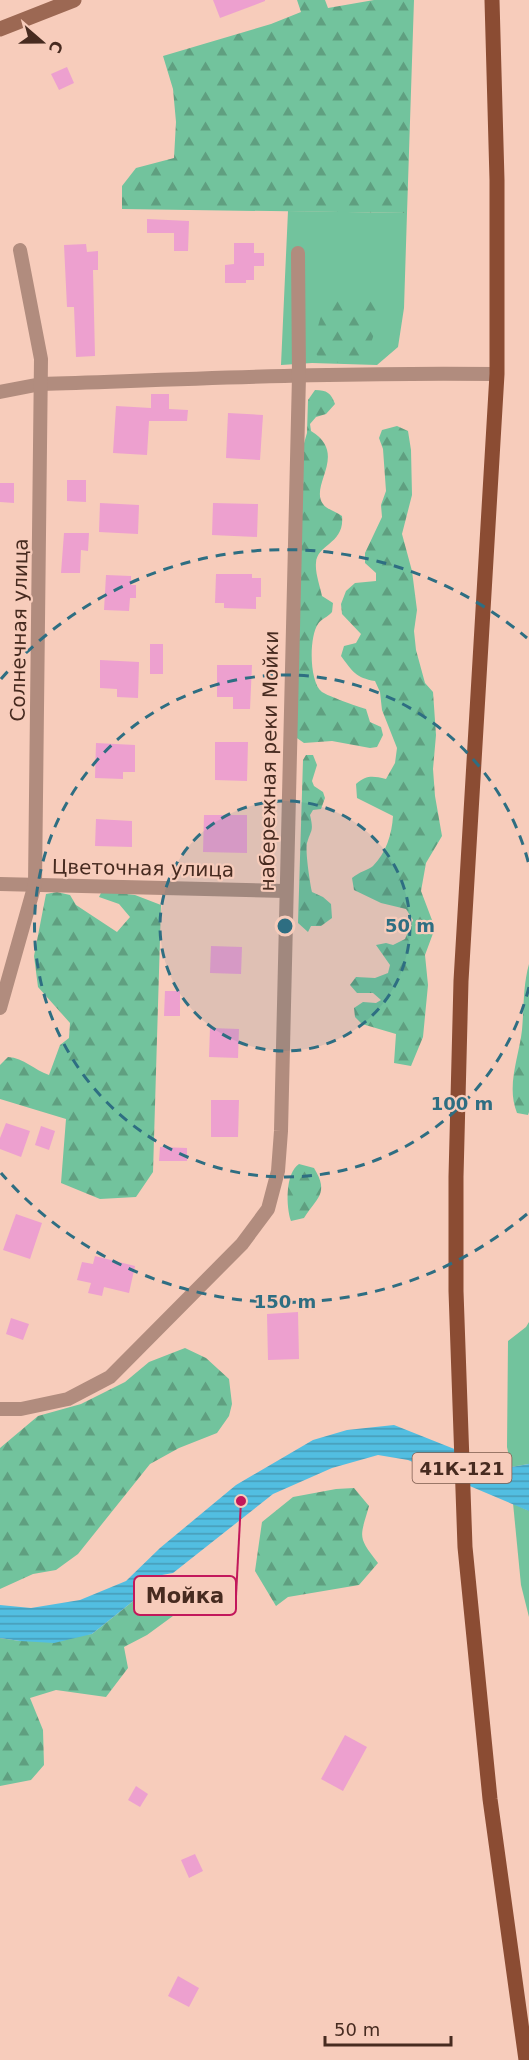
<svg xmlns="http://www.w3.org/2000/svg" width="529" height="2060" font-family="'DejaVu Sans',sans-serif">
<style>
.grass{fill:#72c39d}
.forest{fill:url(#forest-firs)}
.water{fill:url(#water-rules)}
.building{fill:#eda0cf}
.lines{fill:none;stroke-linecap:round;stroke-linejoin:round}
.street{stroke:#b18c7e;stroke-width:14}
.secondary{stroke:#9c6853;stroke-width:15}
.primary{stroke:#8b4c33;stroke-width:15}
.ring{fill:none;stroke:#2e6e82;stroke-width:3;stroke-dasharray:10 8}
.labels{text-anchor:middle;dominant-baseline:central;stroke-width:4.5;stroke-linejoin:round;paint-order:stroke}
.shield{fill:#f7ccbb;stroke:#7c5b4e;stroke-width:1.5}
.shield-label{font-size:18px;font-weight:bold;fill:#472b20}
.street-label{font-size:20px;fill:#472b20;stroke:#f7ccbb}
.centre{fill:#2e6e82;stroke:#f7ccbb;stroke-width:3}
.ring-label{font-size:18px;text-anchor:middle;font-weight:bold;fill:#2e6e82;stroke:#f7ccbb;stroke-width:4.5;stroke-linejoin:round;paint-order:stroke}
.leader{fill:none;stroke:#c2185b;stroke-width:2}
.callout-dot{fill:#c2185b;stroke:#f7ccbb;stroke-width:2}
.callout{fill:#f7ccbb;stroke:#c2185b;stroke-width:2}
.callout-label{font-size:21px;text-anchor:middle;font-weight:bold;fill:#472b20}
</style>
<defs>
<pattern id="forest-firs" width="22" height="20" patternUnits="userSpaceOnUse" patternTransform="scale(1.5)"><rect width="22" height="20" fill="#72c39d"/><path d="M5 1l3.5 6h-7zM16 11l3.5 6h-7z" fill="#5f9f80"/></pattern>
<pattern id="water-rules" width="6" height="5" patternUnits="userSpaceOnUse" patternTransform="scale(1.5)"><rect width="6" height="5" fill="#52bee1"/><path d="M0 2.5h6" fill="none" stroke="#469bb6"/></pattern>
</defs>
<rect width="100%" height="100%" fill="#f7ccbb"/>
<g class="grass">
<polygon points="288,211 407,213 404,308 398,347 377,365 312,363 281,365"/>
<polygon points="529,1322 529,1464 511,1467 507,1447 508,1341 526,1327"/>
<polygon points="513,1503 529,1511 529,1617 521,1585"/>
</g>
<g class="forest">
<polygon points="297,0 325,0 328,8 374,0 414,0 407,213 122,209 122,186 136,168 174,158 176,122 173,89 163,56 271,24 301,12"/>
<polygon points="359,298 378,303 384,313 375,331 368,352 357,357 350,364 320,360 312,347 323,309 332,300"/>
<path d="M315,390c12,0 16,3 20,14l-9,10 -10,3 -6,7 1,7c38,23 -2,54 12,73 3,5 14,8 19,12 3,28 -25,28 -26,47 -1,10 4,23 6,33l11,7 -1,9c-4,5 -11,7 -14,12 -9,13 -9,58 4,68 6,4 36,15 44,17l4,13 11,5 2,8 -6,12 -7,1 -38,-7 -28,2 -10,-7 4,-272 9,-31 1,-33z"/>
<path d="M397,426l11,5 3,19 1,45 -10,39 10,37 5,39 -3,21 2,19 9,33 8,9 3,43 -3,34 2,27 7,40 -16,27 -5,28 14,37 -10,27 3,30 -5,52 -12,29 -17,-3 2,-29 -34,-10 -7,-7 -1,-9 9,-6 13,1 5,-3 -8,-7h-16l-7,-8 6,-8 19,1 13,-5 2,-8 -14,-20 10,-2 7,2 12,-6 8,-19 -7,-11 -25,-6 -27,-13 -2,-12c7,-6 16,-8 21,-12 13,-13 19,-32 20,-50l-36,-18 -1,-14c11,-9 16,-8 30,-5l9,-16 2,-15 -15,-38 -2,-18 -5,-11c-19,-3 -23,-10 -34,-25l3,-10 12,-3 5,-9 -19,-20 -1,-10 5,-13 9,-8 21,-2v-8l-11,-10v-10l17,-36 -1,-12 5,-14 -3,-42 -4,-11 3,-8z"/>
<path d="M306,755h7l4,10 -5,16 2,5 9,6 2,6 -4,11 -8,1 -3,5c4,17 1,14 -3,28 -2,8 3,40 5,49l11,5 8,7 1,14 -11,8h-10l-3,6 -10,-9 5,-163z"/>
<path d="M102,891l33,4 26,10 -8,267 -17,25 -36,2 -39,-16 5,-64 -66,-20v-34l8,-8c16,1 26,13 41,18l11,-30 9,-7 1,-15 -32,-36 -4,-31 12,-62 11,-2 13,3 6,10 41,27 13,-15 -11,-13 -20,-7z"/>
<path d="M529,964v148l-1,3 -11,-2c-11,-27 2,-56 5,-83 2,-22 1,-45 7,-66z"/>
<path d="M299,1164l15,4c16,26 2,30 -10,50l-13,3c-5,-14 -6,-48 8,-57z"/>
<polygon points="185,1348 206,1358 229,1379 232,1404 229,1416 217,1433 179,1448 150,1464 78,1554 56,1570 33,1574 0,1589 0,1448 38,1416 81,1404 125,1382 149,1362"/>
<path d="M354,1488l15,18c-9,32 -12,30 9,57l-19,22 -71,12 -12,9 -21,-35 7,-49 31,-25 43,-8z"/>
<polygon points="162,1575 186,1583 188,1605 147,1635 124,1647 128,1668 106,1697 56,1690 30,1698 43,1730 44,1765 31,1780 0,1786 0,1638 20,1641 92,1634 137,1598 153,1592"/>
</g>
<polygon class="water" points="394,1425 482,1460 511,1467 529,1464 529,1511 408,1460 378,1455 332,1468 273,1494 173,1573 162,1575 153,1593 137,1598 92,1634 54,1643 20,1641 0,1638 0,1605 31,1608 80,1600 126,1581 160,1548 236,1485 313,1440 347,1430"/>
<g class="building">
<polygon points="213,0 265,0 265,1 220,18"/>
<polygon points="67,67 74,83 59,90 51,74"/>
<polygon points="147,219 189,221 188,251 174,251 174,233 147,233"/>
<polygon points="234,243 254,243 254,253 264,253 264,266 254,266 254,280 246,280 246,283 225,283 225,265 234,264"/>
<polygon points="86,244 87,252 98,251 98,270 93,270 95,356 76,357 74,307 67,307 64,245"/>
<polygon points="151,394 169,394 169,409 188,410 187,421 149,421 147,455 113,453 116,406 151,408"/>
<polygon points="228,413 263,415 260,460 226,458"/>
<polygon points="67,480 86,480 86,502 67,501"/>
<polygon points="0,483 14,483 14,503 0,502"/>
<polygon points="100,503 139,505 138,534 99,532"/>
<polygon points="213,503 258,504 257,537 212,535"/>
<polygon points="64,533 89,533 88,551 81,550 80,573 61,573"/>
<polygon points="216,574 252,574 252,578 261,578 261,597 256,597 256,609 224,608 224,603 215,603"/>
<polygon points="106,575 131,576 131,585 136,585 136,598 130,598 129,611 104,610"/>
<rect x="150" y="644" width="13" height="30"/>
<polygon points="100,660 139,662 138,698 117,697 117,689 100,688"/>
<polygon points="217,665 252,665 250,709 233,709 233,697 217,697"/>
<polygon points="215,742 248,742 247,781 215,780"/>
<polygon points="96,743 135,745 135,772 123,772 123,779 95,778"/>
<polygon points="204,815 247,815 247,853 203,852"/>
<polygon points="96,819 132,821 132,847 95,846"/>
<polygon points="211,946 242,947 241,974 210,973"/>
<polygon points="165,991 180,991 180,1016 164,1016"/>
<polygon points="210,1028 239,1029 238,1058 209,1057"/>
<polygon points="211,1100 239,1100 238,1137 211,1137"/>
<polygon points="6,1123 30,1131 21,1157 0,1149 0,1138"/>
<polygon points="41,1126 55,1131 49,1150 35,1145"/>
<polygon points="160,1147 187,1148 187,1161 159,1161"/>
<polygon points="16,1214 42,1223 30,1259 3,1250"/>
<polygon points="95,1256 135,1266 129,1293 104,1287 102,1296 88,1293 91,1283 77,1280 82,1262 93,1264"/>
<polygon points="298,1312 299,1359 268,1360 267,1314"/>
<polygon points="11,1318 29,1324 23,1340 6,1334"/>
<polygon points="345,1735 367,1747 343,1791 321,1779"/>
<polygon points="136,1786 148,1794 140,1807 128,1800"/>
<polygon points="195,1854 203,1871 189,1878 181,1860"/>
<polygon points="178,1976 199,1988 189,2007 168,1996"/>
</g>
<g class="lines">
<g class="street">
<path d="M0,392l41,-8c152,-5 304,-12 456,-10"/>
<polyline points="0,884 285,891"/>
<polyline points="0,1008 35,884 41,359 20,250"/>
<polyline points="0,1409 21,1409 68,1399 110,1377 115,1372 242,1244 268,1209 278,1171 281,1131 299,376 298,253"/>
</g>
<polyline class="secondary" points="0,29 74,0"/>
<polyline class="primary" points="492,0 497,180 497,374 461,981 456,1177 456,1291 465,1547 490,1799 526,2060"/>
</g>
<circle cx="285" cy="926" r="125" fill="#2e6e82" fill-opacity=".12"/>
<g class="ring">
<circle cx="285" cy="926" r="125"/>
<path d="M529 987A251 251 0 1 1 529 865"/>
<path d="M527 1214A376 376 0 0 1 1 1173M1 679A376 376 0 0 1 527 638"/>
</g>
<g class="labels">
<rect class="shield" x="412.5" y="1453" width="99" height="30" rx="4.5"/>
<g class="shield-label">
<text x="462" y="1468">41К-121</text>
</g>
<g class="street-label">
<text transform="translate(19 630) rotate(-89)">Солнечная улица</text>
<text transform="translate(269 761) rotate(-89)">набережная реки Мойки</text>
<text transform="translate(143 868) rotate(1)">Цветочная улица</text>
</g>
</g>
<circle cx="285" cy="926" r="9" class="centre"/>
<g class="ring-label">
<text x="410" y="932">50 m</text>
<text x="462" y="1110">100 m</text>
<text x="285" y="1308">150 m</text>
</g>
<path class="leader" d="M241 1501L236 1596"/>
<circle class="callout-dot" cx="241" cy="1501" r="6"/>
<rect class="callout" x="134" y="1576" width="102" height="39" rx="6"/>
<g class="callout-label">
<text x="185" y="1603">Мойка</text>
</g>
<g transform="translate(42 42) rotate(110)" stroke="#f7ccbb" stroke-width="4.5" paint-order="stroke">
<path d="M0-4.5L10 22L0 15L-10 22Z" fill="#472b20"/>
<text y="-9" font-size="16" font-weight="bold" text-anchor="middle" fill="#472b20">С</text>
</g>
<path d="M325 2036v9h126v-9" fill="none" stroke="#472b20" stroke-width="3"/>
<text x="334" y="2036" font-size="18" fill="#472b20" stroke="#f7ccbb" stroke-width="4.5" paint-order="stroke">50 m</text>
</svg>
